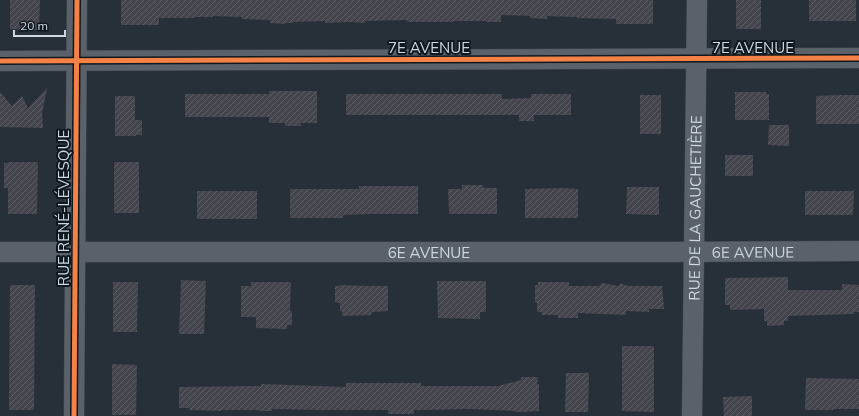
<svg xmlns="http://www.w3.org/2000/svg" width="859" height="416" font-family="Mulish,sans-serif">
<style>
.building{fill:url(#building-hatch)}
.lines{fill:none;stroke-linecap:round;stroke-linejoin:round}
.street-casing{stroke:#424b52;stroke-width:21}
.street{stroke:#5a6169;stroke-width:20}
.cycleway-casing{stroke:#10181f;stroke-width:8}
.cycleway{stroke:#f48246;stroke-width:5}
.labels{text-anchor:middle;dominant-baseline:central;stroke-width:4;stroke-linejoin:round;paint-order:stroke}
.street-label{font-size:15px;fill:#cdd8e2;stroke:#10181f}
</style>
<defs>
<pattern id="building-hatch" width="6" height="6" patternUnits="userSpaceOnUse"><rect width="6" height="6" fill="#44454c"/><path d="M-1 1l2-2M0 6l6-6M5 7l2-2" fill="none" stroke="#5e5f66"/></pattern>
</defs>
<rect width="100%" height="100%" fill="#273039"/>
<g class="building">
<polygon points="10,0 40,0 39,30 10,29"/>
<polygon points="121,0 653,0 653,24 616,24 616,19 577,18 577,17 547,16 547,19 530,18 530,16 501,15 501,22 486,22 486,21 453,21 453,22 407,22 407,20 365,21 365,23 351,22 325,23 326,21 294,22 294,23 286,23 285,24 270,23 270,20 242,19 242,17 213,16 213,17 195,17 194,18 159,18 159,25 121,25"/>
<rect x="736" y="0" width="25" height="29"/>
<rect x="809" y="0" width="47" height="21"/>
<polygon points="47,88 42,114 43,128 0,127 0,92 12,106 22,96 28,108"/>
<polygon points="269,91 317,91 317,123 301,123 301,126 285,126 285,123 269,123 269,117 185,117 185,94 269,94"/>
<polygon points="735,92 766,92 766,94 769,94 769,120 735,120"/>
<polygon points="346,94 502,94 502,99 531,98 531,94 571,94 571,115 534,115 534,121 519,121 519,115 346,115"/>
<rect x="640" y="95" width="21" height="39"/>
<polygon points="840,95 859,95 859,124 816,124 816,96"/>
<polygon points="115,96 135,96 135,120 142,120 142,135 136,135 135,136 115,136"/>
<polygon points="769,125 789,125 789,146 768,145"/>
<rect x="725" y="155" width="28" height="21"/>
<polygon points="9,162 38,162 37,214 8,214 8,188 4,188 4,163 8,163"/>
<rect x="114" y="162" width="25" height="51"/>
<polygon points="462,185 483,185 483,188 497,188 497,214 449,214 448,189 462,189"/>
<polygon points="359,186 418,186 418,214 369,214 343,215 343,218 290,218 290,189 359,189"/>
<polygon points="627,187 659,187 659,215 626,214"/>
<polygon points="562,188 578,189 578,218 525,218 525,189"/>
<rect x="197" y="191" width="60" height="28"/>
<polygon points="805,191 854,191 853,215 805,215"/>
<polygon points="788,277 788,290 842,290 842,284 859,285 859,312 854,312 854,314 788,316 788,321 784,321 784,325 767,326 767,321 764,321 764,309 730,310 730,305 725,305 725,278"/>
<polygon points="181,280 206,281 204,334 179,334"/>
<polygon points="437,281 486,281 486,312 480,312 480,319 438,318"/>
<polygon points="113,282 138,282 137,332 113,332"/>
<polygon points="251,282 291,282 290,311 292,311 292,325 287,325 287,329 256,328 256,317 241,317 241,286 251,286"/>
<polygon points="538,282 569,282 569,286 599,286 602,283 619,286 620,283 628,286 662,286 664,309 649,309 649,312 626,311 626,315 578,313 578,318 558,318 558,315 542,315 542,312 537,312 537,303 535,303 535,285 538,285"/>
<polygon points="10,285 35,285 34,410 9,410"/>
<polygon points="339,285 368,286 388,286 388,311 372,312 371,315 342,316 342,311 340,311 340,303 335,302 335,286 339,286"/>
<polygon points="622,346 654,346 654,412 622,411"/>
<polygon points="112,364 137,365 136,415 112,415"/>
<polygon points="566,373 589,373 588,412 565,412"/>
<polygon points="521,377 538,377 537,384 539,384 539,411 522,412 515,412 515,411 470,409 422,410 414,410 414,414 388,414 388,410 322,410 272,409 272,411 258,411 258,410 221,410 221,411 189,410 190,408 179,408 179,387 261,386 261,384 346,387 346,383 421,383 421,386 498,386 521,380"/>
<polygon points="806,378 859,379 859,409 833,409 833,410 805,410"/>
<polygon points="752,396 752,416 724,416 723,397"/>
</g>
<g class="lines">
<defs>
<g id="street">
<polyline points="0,61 859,58"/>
<path id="s1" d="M0,252h672l187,-1"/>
<polyline points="74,416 77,0"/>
<path id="s2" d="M692,416l5,-416"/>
</g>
</defs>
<use href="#street" class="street-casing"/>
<use href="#street" class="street"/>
<defs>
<g id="cycleway">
<polyline points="0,61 859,58"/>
<polyline points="74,416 77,0"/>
</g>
</defs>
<use href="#cycleway" class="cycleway-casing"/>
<use href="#cycleway" class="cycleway"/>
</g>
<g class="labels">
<g class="street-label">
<text x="429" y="47">7E AVENUE</text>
<text x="753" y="47">7E AVENUE</text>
<text transform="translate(63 208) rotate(-90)">RUE RENÉ-LÉVESQUE</text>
<text stroke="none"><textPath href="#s2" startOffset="208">RUE DE LA GAUCHETIÈRE</textPath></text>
<text stroke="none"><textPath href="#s1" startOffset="429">6E AVENUE</textPath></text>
<text stroke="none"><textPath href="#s1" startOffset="753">6E AVENUE</textPath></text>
</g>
</g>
<path d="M14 30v6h51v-6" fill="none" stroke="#cdd8e2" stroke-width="2"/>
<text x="20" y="30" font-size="12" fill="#cdd8e2" stroke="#10181f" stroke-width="3" paint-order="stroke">20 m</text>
</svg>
